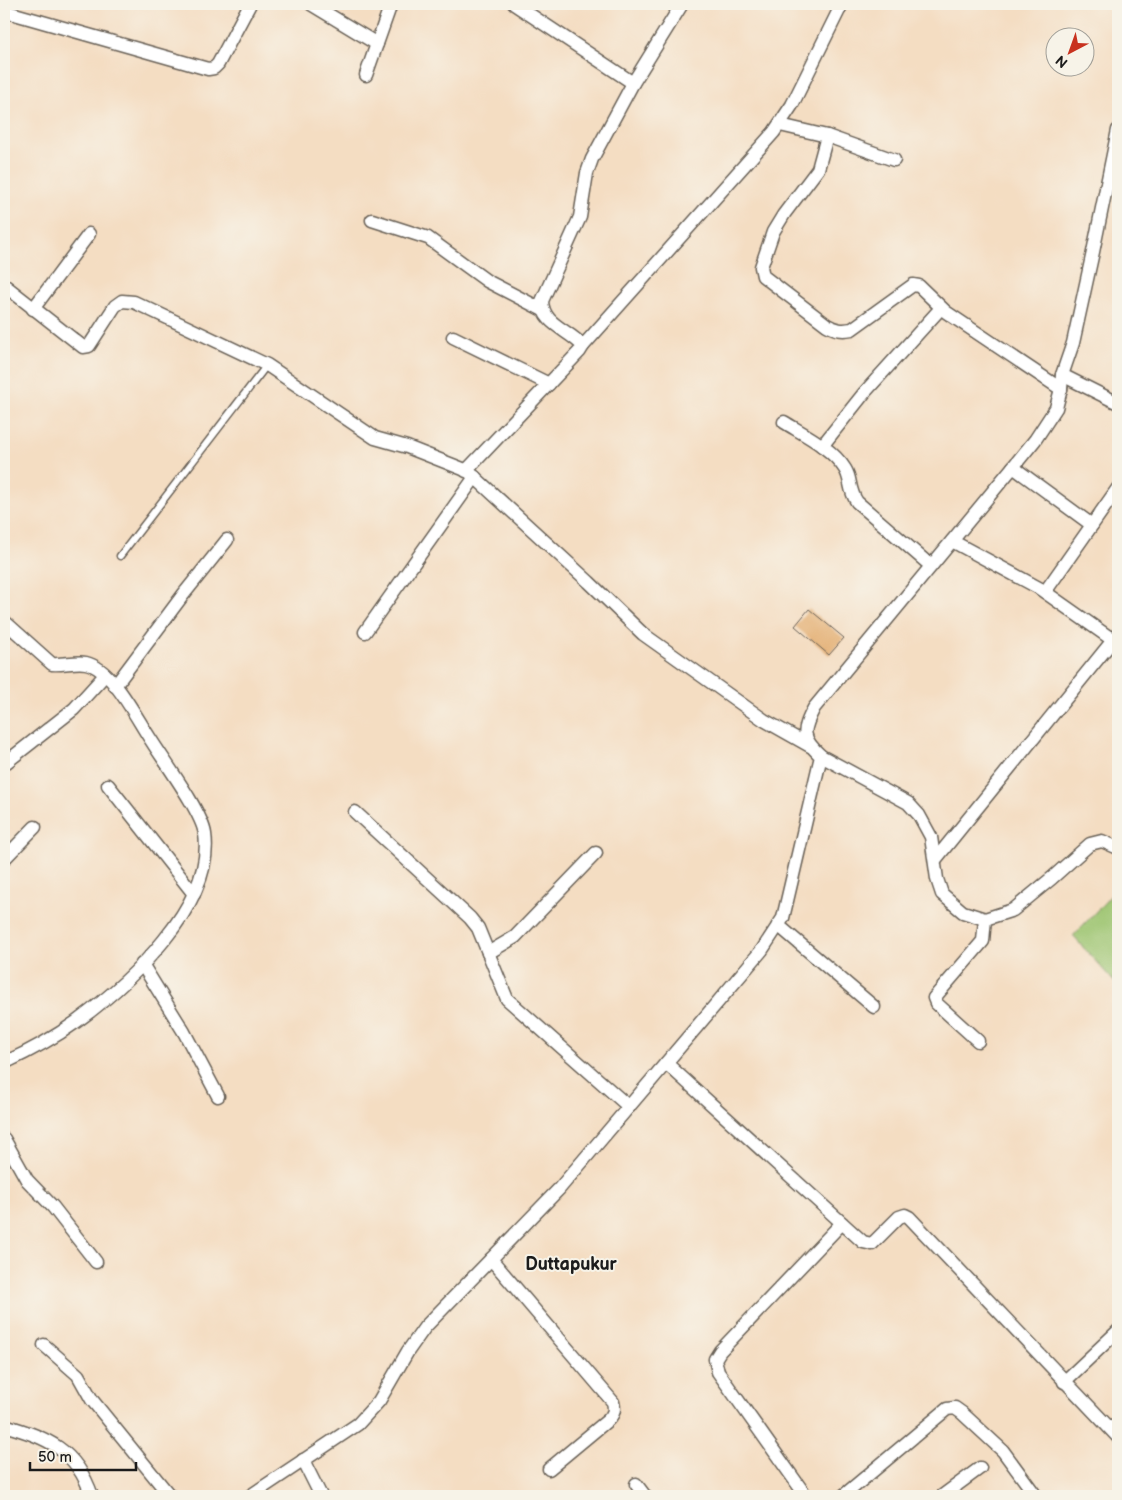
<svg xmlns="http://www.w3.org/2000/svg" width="1122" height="1500" font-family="'Balsamiq Sans',sans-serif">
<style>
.green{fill:#9dc571;stroke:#5c7046}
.building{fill:#e5b47c}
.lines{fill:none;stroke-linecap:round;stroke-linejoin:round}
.lane-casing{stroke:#686056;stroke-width:9}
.street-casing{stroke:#686056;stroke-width:15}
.lane{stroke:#fff;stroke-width:6}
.street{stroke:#fff;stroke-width:12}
.labels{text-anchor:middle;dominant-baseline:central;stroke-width:4;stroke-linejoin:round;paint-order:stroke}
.district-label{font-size:18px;font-weight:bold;fill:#1c1c1c;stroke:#f7f3e8}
</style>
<rect width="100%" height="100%" fill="#f7f3e8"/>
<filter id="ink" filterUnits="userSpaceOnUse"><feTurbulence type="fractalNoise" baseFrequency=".02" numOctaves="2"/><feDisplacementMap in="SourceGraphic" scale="10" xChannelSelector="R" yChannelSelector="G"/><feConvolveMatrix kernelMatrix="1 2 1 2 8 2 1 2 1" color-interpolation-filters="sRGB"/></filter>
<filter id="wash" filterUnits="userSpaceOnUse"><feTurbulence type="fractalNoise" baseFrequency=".0096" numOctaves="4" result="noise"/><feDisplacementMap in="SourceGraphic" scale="20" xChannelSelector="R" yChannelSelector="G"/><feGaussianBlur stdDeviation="1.12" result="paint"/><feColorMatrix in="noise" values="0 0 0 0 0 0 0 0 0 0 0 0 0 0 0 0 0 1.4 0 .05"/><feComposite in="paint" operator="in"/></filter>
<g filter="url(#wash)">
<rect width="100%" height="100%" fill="#f4ddc2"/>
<polygon class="green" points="1118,888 1118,986 1073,936"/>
<g id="blocks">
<polygon class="building" points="809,609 844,638 829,655 795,626"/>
</g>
</g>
<g filter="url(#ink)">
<use href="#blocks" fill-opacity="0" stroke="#686056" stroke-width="1"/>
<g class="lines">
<defs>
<polyline id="lane" points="120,556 267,365"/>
<g id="street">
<polyline points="311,4 377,44"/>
<polyline points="514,4 633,83"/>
<polyline points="4,11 208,69 214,68 218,64 250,4"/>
<polyline points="366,75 391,4"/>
<polyline points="780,125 827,136 894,160"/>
<path d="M827,136l-9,33 -34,45 -11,18 -12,35 2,9 64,49c9,5 15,6 25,4l61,-44 6,1 27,26 115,77"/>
<polyline points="372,220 428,238 487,281 543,310"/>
<polyline points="4,285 83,347 89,346 91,343 115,306 122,301 134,302 267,365 375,438 407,447 468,471 589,582 643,634 764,720 810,746"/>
<polyline points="33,309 89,234"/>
<polyline points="453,337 549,384"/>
<polyline points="583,346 774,132 792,105 842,4"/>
<polyline points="1062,375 1118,403"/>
<path d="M784,422c21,13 48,26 61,47 7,11 3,20 12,33l74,64"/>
<polyline points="822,446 865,392 941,308"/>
<polyline points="1013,467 1092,525"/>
<path d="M466,471l114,-120 3,-5c-15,-17 -40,-21 -41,-45l38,-84 7,-44 5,-14 41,-76 49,-79"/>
<polyline points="952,541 1039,588 1113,640"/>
<polyline points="1045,592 1118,488"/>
<path d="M4,621l48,43c11,1 24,-3 34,-1 27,6 50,55 65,77 13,21 51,72 54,94 10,71 -77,150 -129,188 -22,16 -48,30 -72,41"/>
<polyline points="365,632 475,477"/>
<polyline points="115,686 183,595 227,540"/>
<polyline points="821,756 908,803 919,815 931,837 937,879 942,894 963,912 985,919 1013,910 1052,878 1090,844 1102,841 1118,848"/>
<polyline points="4,764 74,709 105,675"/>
<polyline points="108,785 194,894"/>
<polyline points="355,812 470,918 478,928 507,999 629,1107"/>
<polyline points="4,859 35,827"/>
<polyline points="935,860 1118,634"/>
<polyline points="778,925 874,1007"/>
<polyline points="488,953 515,937 596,853"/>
<polyline points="142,964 184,1032 218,1096"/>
<polyline points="978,1041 936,1003 934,998 983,941 985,919"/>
<polyline points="666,1063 863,1242 872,1244 899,1217 905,1215 909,1217 1118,1437"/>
<polyline points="4,1139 27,1180 53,1207 96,1262"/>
<path d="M491,1259l122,143c2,8 1,12 -5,18l-59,49"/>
<polyline points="44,1345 78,1375 92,1400 170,1496"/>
<polyline points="1064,1382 1118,1331"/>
<path d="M4,1425c44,13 72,24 88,71"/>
<polyline points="303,1460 321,1496"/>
<polyline points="636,1484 645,1496"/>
<path d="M250,1496l108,-72 21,-23 29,-50 17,-24 134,-138 203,-239 21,-32 38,-162c-20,-18 -19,-25 -7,-48l199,-241 22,-27 21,-32 5,-19 1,-14 11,-32 20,-91 25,-122"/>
<polyline points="806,1496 718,1372 715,1359 720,1351 842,1223"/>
<polyline points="843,1496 947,1409 955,1408 962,1413 1003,1451 1036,1496"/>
<polyline points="942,1496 980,1468"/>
</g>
</defs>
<use href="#lane" class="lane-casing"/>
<use href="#street" class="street-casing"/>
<use href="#lane" class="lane"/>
<use href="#street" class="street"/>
</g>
</g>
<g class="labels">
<g class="district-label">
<text x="571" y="1264">Duttapukur</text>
</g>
</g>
<rect width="1122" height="1500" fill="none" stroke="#f7f3e8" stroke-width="20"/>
<g transform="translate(1070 52) rotate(221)"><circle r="24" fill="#f7f3e8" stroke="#9f9d96"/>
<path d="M0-4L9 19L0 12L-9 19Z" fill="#c8321e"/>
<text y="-8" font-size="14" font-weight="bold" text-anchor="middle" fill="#1c1c1c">N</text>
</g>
<path d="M30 1462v8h106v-8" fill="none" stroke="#1c1c1c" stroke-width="2.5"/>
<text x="38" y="1462" font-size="15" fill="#1c1c1c" stroke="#f7f3e8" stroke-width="4" paint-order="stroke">50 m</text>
</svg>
